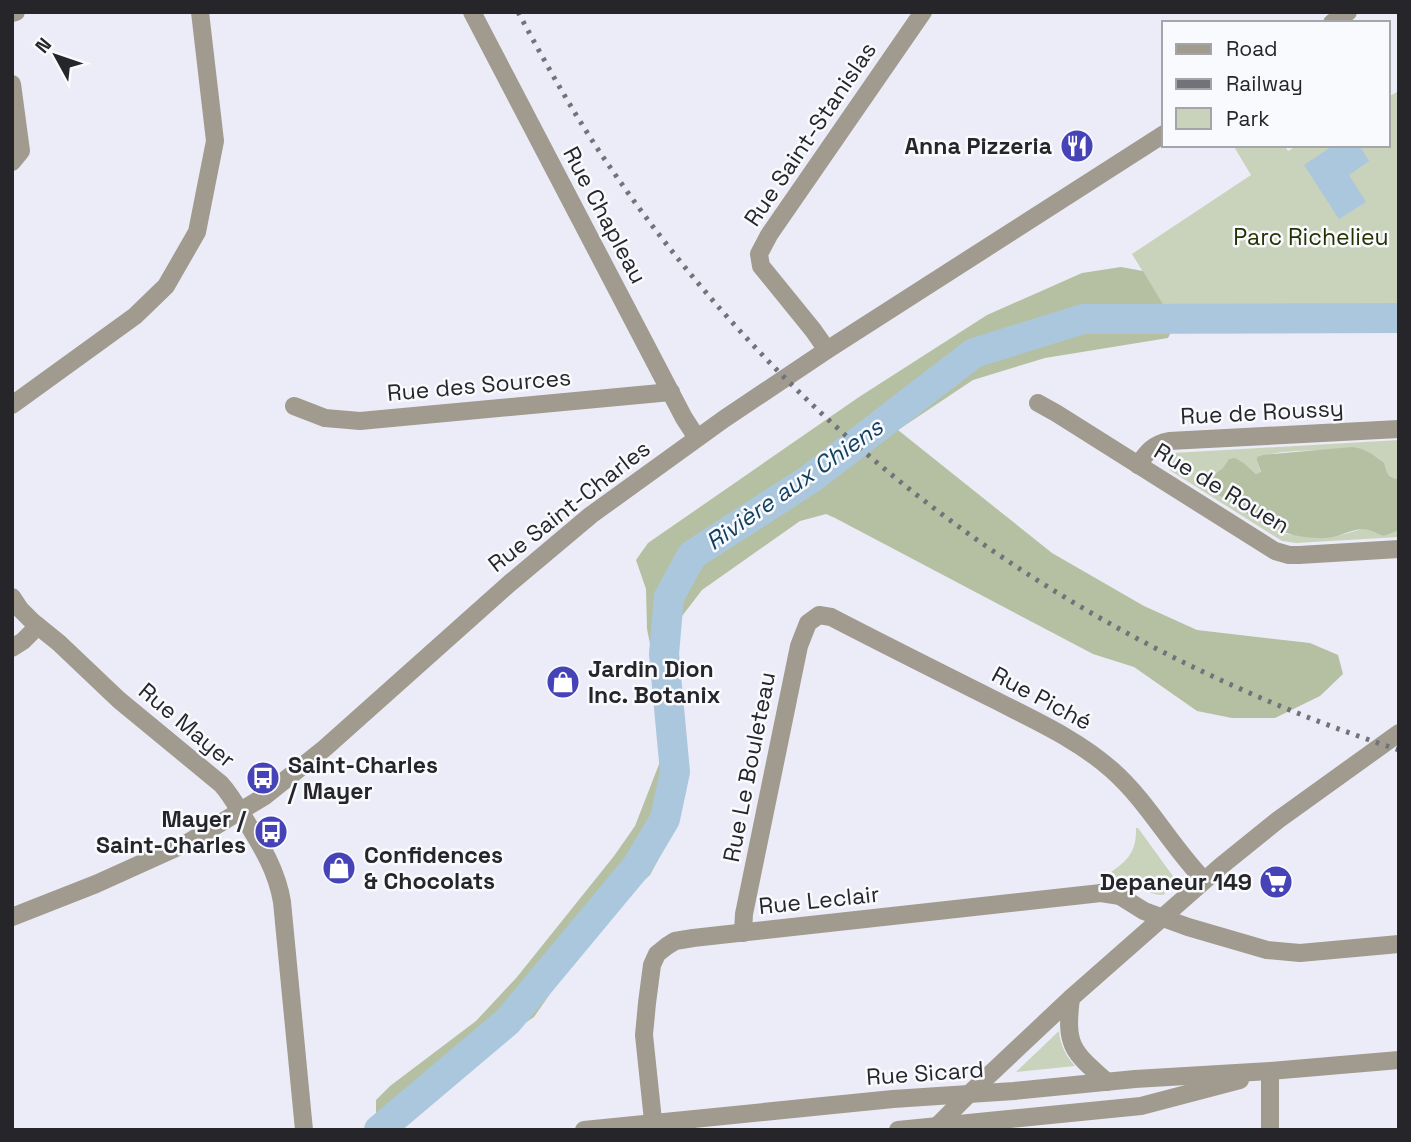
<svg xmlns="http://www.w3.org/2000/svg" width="1411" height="1142" font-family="'Space Grotesk',sans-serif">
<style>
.green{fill:#c9d2ba}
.forest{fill:#b5c0a2}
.water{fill:#abc7dd}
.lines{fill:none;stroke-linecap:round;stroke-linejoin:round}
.river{stroke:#abc7dd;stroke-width:30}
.minor{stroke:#a09b8e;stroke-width:18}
.tertiary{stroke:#a09b8e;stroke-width:18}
.rail{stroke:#727279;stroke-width:5;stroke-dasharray:3.5 7;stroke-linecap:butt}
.labels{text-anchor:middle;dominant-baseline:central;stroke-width:5;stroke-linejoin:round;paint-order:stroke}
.street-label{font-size:23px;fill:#26262a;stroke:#f9fafe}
.poi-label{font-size:23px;font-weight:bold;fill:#26262a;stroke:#f9fafe;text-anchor:end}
.park-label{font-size:23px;fill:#253200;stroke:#f9fafe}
.water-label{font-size:24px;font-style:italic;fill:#103f5e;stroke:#f9fafe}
</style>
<rect width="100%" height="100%" fill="#ebecf7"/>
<g class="green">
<polygon points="1399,91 1399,325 1175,324 1132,254 1251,175 1233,145 1284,145 1288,151 1298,145 1388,145 1388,97"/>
<path d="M1399,440v39c-18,-3 -10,-14 -22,-22 -13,-8 -89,-8 -105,-3 -5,2 -10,5 -15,7l4,12 -5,1 -11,-10 -22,4 -13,9 -1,11 59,38 17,8 39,4 10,-1 28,-8 9,1 13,6 14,-6 1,7 -103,6 -14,-2 -111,-70c-4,-4 -6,-7 -5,-13l7,-5z"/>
<path d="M1136,828h2l37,51 1,5 -5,6 -3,-4 -4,4 1,4c-10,4 -24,-7 -34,-12l1,-3 -6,-3 -2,3 -19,-3c20,-13 32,-22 31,-48z"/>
<path d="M1059,1031c1,14 7,25 16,35l-59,6z"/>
</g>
<g class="forest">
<polygon points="1121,267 1143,271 1175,324 1168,338 1045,358 973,380 898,430 1052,553 1144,606 1197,630 1310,643 1338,655 1343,674 1320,696 1275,718 1232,718 1197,711 1134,667 1093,654 835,518 826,514 800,521 702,590 679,620 674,655 684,744 677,806 666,845 650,875 626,897 579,952 534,1017 500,1040 406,1113 391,1120 376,1113 376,1100 390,1086 476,1021 517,977 614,856 635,826 663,754 666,723 647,629 646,589 636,560 648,543 859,397 987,315 1082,273"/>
<path d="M1352,447c12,1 23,8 32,16 3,10 3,14 15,16v51l-15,6c-5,-1 -10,-5 -15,-6 -14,-4 -28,7 -42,8 -48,2 -72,-20 -110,-44l-8,-6 -2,-4 3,-7 13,-9 6,-9 6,-1 10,6 11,10 5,-2 -4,-11v-4l6,-2z"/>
</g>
<polygon class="water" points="1334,145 1359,145 1369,161 1349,175 1366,202 1339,219 1304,165"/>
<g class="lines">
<polyline class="river" points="379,1130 508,1021 637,866 665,819 675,772 664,654 669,597 692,555 810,479 974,353 1083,319 1399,318"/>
<g class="minor">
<polyline points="472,12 684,418 697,438"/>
<polyline points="12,13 16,12"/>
<polyline points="12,84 21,151 12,162"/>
<polyline points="827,350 813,330 761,266 759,254 769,235 923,12"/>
<polyline points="1038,403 1056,413 1275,551 1289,555 1299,555 1399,549"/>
<polyline points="12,405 135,316 166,286 197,232 215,141 200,12"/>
<polyline points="294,406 325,418 360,421 671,392"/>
<path d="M1138,465c9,-13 15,-21 31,-24l230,-12"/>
<path d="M12,597l8,12 13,13 26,21 60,57 102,84c10,11 17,24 25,37 16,26 31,50 36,81l22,228"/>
<polyline points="12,648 23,641 38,626"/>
<path d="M743,933l1,-19 55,-268 9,-23 11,-8 12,2c54,28 108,55 162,82 41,21 84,40 119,71 37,33 58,75 92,110"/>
<polyline points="654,1130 644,1035 647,1003 652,965 657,954 667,946 675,941 693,938 1101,893 1120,896 1144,911 1188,927 1267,950 1300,953 1399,944"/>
<polyline points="1270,1130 1270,1071"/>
</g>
<g class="tertiary">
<polyline points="1332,23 1348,12"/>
<polyline points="12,917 96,884 189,842 265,796 325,748 510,583 591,515 724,419 827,350 1164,134"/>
<path d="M1071,998c-6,48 1,53 36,84"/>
<polyline points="584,1130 893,1099 1014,1091 1135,1079 1270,1071 1399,1060"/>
<polyline points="898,1130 1141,1106 1240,1080"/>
<polyline points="933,1130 969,1094 1071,998 1221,866 1278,820 1399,733"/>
</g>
<path class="rail" d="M518,12c29,54 59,108 94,158 193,280 464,474 787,580"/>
</g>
<defs>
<symbol id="restaurant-disc" viewBox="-11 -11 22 22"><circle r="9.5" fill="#4642b7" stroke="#f9fafe"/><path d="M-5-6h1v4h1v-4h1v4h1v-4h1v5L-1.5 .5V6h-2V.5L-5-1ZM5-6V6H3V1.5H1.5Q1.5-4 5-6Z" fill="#fff"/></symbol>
<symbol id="shop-disc" viewBox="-11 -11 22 22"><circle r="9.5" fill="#4642b7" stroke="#f9fafe"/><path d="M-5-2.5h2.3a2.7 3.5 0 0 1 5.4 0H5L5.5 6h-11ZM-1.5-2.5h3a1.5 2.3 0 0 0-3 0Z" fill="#fff"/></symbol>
<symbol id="bus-disc" viewBox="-11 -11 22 22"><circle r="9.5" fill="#4642b7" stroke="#f9fafe"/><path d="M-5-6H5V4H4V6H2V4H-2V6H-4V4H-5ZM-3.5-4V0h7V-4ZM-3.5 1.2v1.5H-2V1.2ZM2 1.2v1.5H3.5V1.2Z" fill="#fff"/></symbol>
<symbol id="supermarket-disc" viewBox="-11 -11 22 22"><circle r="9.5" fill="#4642b7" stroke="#f9fafe"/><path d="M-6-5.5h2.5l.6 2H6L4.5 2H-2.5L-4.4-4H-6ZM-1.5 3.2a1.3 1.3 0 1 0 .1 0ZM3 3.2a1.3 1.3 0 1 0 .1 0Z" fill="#fff"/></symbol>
</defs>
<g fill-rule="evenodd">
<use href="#restaurant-disc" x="1058" y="127" width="38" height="38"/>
<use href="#shop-disc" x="544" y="663" width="38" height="38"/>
<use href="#bus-disc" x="244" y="759" width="38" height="38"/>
<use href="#bus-disc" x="252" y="813" width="38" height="38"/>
<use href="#shop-disc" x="320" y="849" width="38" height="38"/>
<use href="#supermarket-disc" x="1257" y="863" width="38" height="38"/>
</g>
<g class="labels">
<g class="street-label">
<text transform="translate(810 134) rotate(-56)">Rue Saint-Stanislas</text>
<text transform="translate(605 215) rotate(62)">Rue Chapleau</text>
<text transform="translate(479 385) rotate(-5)">Rue des Sources</text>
<text transform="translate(1262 412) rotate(-3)">Rue de Roussy</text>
<text transform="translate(1222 488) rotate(31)">Rue de Rouen</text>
<text transform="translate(569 506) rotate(-38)">Rue Saint-Charles</text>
<text transform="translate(1042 698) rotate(28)">Rue Piché</text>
<text transform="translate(187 725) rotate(40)">Rue Mayer</text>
<text transform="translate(749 767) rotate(-79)">Rue Le Bouleteau</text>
<text transform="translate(819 900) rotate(-6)">Rue Leclair</text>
<text transform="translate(925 1073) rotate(-4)">Rue Sicard</text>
</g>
<g class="poi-label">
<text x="1052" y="146">Anna Pizzeria</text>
<text x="588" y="669" text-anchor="start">Jardin Dion<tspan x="588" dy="26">Inc. Botanix</tspan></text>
<text x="288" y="765" text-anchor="start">Saint-Charles<tspan x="288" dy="26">/ Mayer</tspan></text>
<text x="246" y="819">Mayer /<tspan x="246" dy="26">Saint-Charles</tspan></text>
<text x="364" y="855" text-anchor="start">Confidences<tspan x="364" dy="26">&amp; Chocolats</tspan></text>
<text x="1252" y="882">Depaneur 149</text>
</g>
<g class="park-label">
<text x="1311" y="237">Parc Richelieu</text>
</g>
<g class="water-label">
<text transform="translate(794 484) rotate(-35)">Rivière aux Chiens</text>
</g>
</g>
<rect width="1411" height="1142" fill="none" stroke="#26262a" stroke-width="28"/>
<rect x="1162" y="21" width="228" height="126" fill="#f9fafe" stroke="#a5a5a9" stroke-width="2"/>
<rect x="1176" y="44" width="35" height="10" fill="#a09b8e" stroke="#a5a5a9" stroke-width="2"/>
<text x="1226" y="56" font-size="21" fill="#26262a">Road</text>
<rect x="1176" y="79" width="35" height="10" fill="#727279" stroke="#a5a5a9" stroke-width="2"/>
<text x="1226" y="91" font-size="21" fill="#26262a">Railway</text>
<rect x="1176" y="108" width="35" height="21" fill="#c9d2ba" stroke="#a5a5a9" stroke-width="2"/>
<text x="1226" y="126" font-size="21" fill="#26262a">Park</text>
<g transform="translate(56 56) rotate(310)" stroke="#f9fafe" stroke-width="5" paint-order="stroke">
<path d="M0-5L12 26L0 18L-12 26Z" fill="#26262a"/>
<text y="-10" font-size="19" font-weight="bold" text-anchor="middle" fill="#26262a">N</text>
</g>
</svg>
